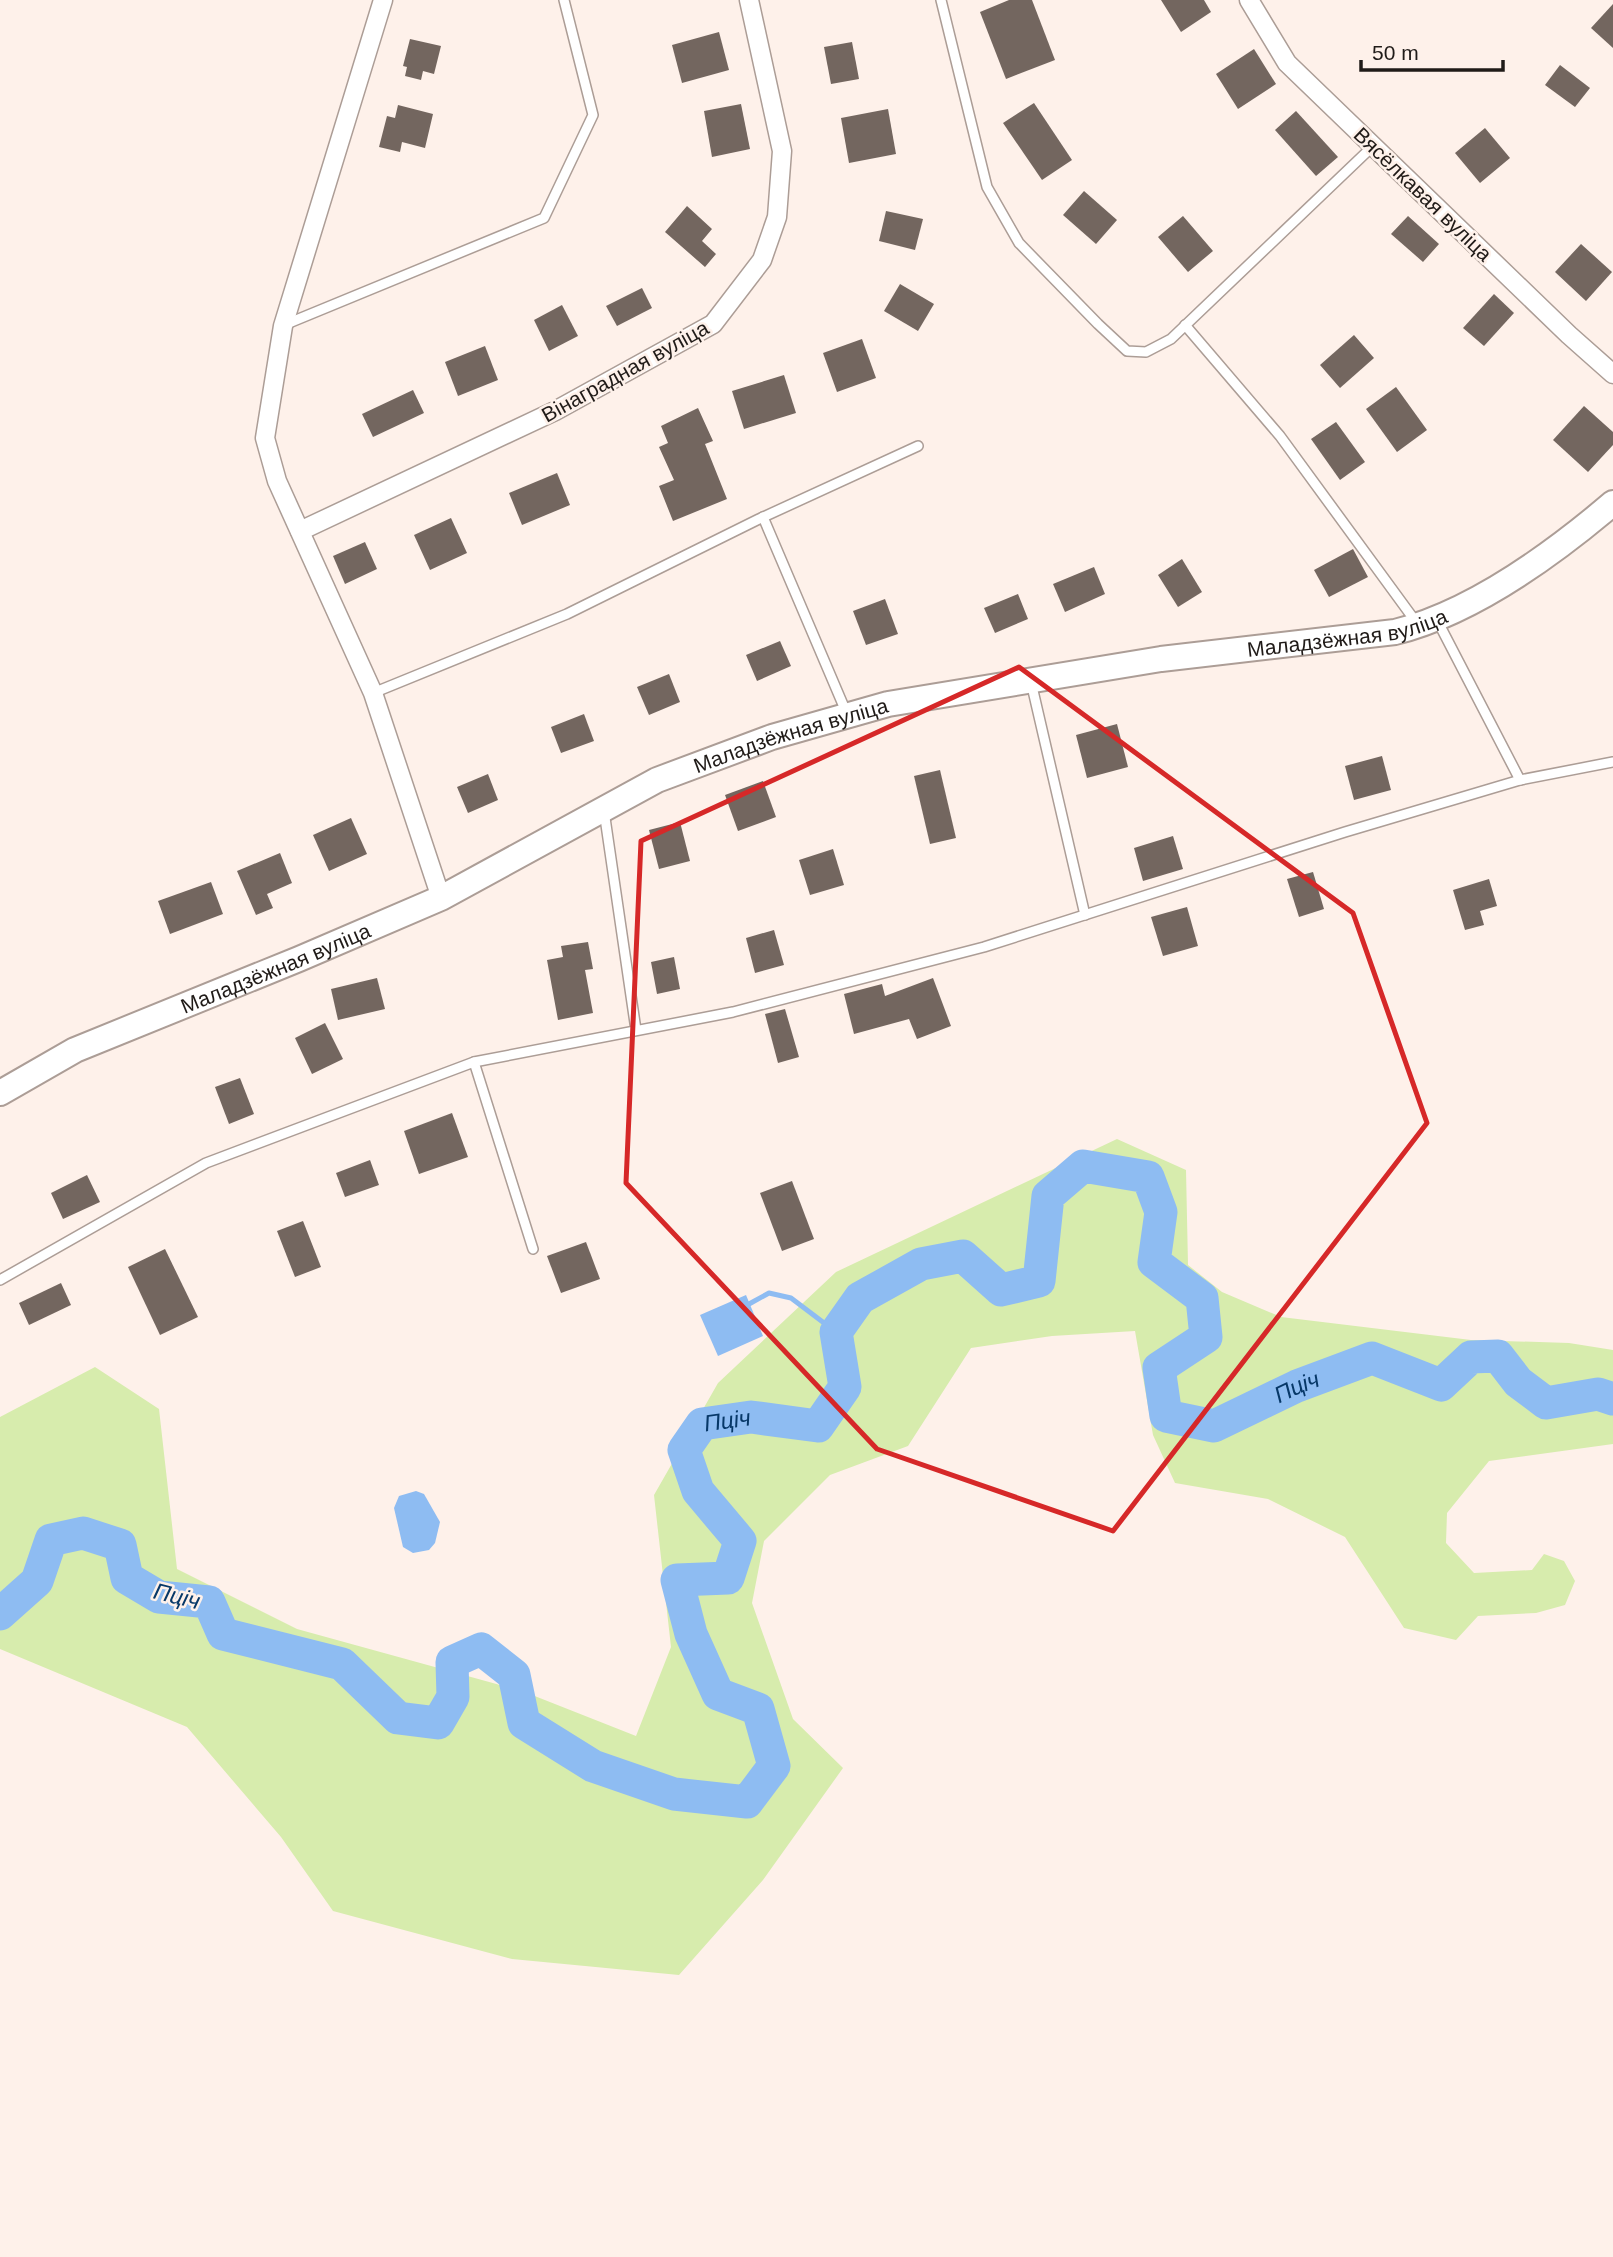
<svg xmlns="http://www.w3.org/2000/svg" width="1613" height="2257" font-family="Helvetica,sans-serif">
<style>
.green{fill:#d7ecad}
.water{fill:#8ebcf2}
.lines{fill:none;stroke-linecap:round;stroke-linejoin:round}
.stream{stroke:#8ebcf2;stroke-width:5}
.river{stroke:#8ebcf2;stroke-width:33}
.building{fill:#73665f}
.lane-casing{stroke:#ac9d96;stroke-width:12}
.street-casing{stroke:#ac9d96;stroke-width:21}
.secondary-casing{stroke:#ac9d96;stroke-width:28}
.lane{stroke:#fff;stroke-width:9}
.street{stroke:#fff;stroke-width:18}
.secondary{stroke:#fff;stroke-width:24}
.marked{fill:none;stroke:#d62828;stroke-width:5;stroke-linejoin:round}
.labels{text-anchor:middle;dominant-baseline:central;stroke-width:5;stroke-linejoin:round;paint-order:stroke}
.street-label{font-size:21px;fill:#201b18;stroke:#fef1ea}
.water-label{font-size:23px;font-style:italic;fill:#073868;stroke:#fef1ea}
</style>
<rect width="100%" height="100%" fill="#fef1ea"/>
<polygon class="green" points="1117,1139 1186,1170 1188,1265 1222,1292 1281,1317 1471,1340 1569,1343 1613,1350 1613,1444 1489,1461 1447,1513 1446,1543 1474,1573 1532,1570 1544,1554 1564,1561 1575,1581 1565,1605 1536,1613 1478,1616 1456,1640 1404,1628 1345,1537 1268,1499 1175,1483 1153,1435 1135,1331 1052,1336 971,1348 908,1446 830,1475 764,1541 752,1603 793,1719 843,1768 763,1880 679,1975 512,1959 333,1911 281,1837 187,1727 0,1649 0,1417 95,1367 159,1409 177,1569 297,1629 522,1691 636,1736 671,1647 654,1495 718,1383 836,1272"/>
<g class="water">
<polygon points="746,1295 763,1336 718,1356 700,1315"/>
<polygon points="416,1491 424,1494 440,1522 435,1543 429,1550 413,1553 403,1547 394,1508 399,1496"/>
</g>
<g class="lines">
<polyline class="stream" points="749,1304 769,1293 791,1298 836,1332"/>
<path class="river" id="s1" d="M0,1614l37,-33 14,-41 32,-7 37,12 7,33 32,19 50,5 14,32 119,30 56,54 40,5 15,-26 -1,-35 29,-13 33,26 10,48 69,43 81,28 73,8 27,-36 -16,-57 -40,-15 -27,-60 -14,-54 51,-2 12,-37 -42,-50 -14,-41 18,-26 49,-7 67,9 27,-39 -9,-55 24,-34 61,-34 42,-8 38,34 38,-9 9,-85 35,-30 65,11 13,35 -7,50 48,36 4,39 -47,31 7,48 48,10 83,-40 75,-28 69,27 30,-28 27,-1 20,26 28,21 52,-9 15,5"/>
</g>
<g class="building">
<polygon points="1009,0 1032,0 1055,60 1006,79 980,12"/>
<polygon points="1161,0 1204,0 1211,12 1181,32"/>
<polygon points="1613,4 1613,48 1591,28"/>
<polygon points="719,32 729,70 682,83 672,45"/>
<polygon points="410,39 441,46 434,74 423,71 421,80 405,76 407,67 403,66"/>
<polygon points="852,42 859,79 831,84 824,47"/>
<polygon points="1254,49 1276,84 1238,109 1216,74"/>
<polygon points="1560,65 1590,88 1575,107 1545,85"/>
<polygon points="1034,103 1072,160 1042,180 1003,123"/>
<polygon points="741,104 750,149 712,157 704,111"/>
<polygon points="398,105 433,114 425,148 402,142 400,152 379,147 387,116 395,118"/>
<polygon points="888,109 896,154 849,163 841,118"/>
<polygon points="1296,111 1338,157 1316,176 1275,130"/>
<polygon points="1485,128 1510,158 1480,183 1455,153"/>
<polygon points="1084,191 1117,220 1096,244 1063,215"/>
<polygon points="687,206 712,229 702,241 716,254 705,267 665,232"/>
<polygon points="886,211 923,219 915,250 879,241"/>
<polygon points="1183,216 1213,251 1188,272 1158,237"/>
<polygon points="1408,216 1439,244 1423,262 1391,234"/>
<polygon points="1581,244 1612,272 1586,301 1555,272"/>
<polygon points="900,284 934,304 918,331 884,311"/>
<polygon points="642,288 652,308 617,326 606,306"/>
<polygon points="1494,294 1514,313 1484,346 1463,328"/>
<polygon points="562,305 578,336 549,351 534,320"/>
<polygon points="1354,335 1374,358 1340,388 1320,365"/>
<polygon points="862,339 876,378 837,392 823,353"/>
<polygon points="485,346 498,380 458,396 445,362"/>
<polygon points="784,375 796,413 744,429 732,391"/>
<polygon points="1396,387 1427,430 1397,452 1366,409"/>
<polygon points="413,390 424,413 373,437 362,414"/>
<polygon points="1584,406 1613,432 1613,445 1588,472 1553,440"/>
<polygon points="698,408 713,441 705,444 727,499 673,521 659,486 674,480 659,447 668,443 661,426"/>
<polygon points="1336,422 1365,462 1340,480 1311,439"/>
<polygon points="557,473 570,505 522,525 509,493"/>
<polygon points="451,518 467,553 430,570 414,535"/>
<polygon points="365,542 377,569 345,584 333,556"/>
<polygon points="1353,549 1368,577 1329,597 1314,570"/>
<polygon points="1182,559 1202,592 1178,607 1158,575"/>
<polygon points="1094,567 1105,594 1065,612 1053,584"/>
<polygon points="1018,594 1028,619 995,633 984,608"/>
<polygon points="885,599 898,634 866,645 853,611"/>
<polygon points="780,641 791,666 757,681 746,655"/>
<polygon points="669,674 680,702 649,715 637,687"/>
<polygon points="584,714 594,741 561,753 551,727"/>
<polygon points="1117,724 1128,767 1087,778 1076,735"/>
<polygon points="1382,756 1391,790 1354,800 1345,766"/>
<polygon points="940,770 956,838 930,844 914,776"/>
<polygon points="488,774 498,800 468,813 457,787"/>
<polygon points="763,781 776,817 738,831 725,795"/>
<polygon points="351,818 367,854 329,871 313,835"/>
<polygon points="680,822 690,861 659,869 649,830"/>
<polygon points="1173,836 1183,869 1143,881 1134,848"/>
<polygon points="833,849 844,885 810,895 799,860"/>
<polygon points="280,853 292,883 267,894 273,908 256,915 237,871"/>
<polygon points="1313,872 1324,909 1299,917 1287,879"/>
<polygon points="1489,879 1497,906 1480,911 1484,925 1465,930 1453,890"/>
<polygon points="211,882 223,914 170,934 158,901"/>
<polygon points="1187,907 1198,946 1163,956 1151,917"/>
<polygon points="774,930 784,965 755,973 746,938"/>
<polygon points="588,942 593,969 585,970 593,1013 558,1020 547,960 563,957 561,946"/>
<polygon points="674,957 680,989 657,994 651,962"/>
<polygon points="377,978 385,1009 338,1020 331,989"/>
<polygon points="933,978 951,1026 917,1039 909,1019 854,1034 844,994 882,984 885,996"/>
<polygon points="785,1009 799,1057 778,1063 765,1014"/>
<polygon points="325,1023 343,1059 312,1074 295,1038"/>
<polygon points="240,1078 254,1114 229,1124 215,1087"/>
<polygon points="452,1113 468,1157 419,1174 404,1131"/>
<polygon points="370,1160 379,1185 345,1197 336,1173"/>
<polygon points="87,1175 100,1202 63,1219 51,1193"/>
<polygon points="792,1181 814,1239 782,1251 760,1193"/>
<polygon points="303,1221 321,1267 295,1277 277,1231"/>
<polygon points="586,1242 600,1279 561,1293 547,1256"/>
<polygon points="165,1249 198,1317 160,1335 128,1267"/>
<polygon points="61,1283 71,1305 29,1325 19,1303"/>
</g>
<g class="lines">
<defs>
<g id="lane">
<polyline points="941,0 987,187 1019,243 1098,324 1127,351 1146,352 1171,339 1373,146"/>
<polyline points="284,325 544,218 593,115 564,0"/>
<polyline points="1185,325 1280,436 1416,622"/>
<polyline points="763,517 847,714"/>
<polyline points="1437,620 1520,780"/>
<polyline points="1031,682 1085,915"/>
<polyline points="373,693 567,614 759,519 918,446"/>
<polyline points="604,811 636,1030"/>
<polyline points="474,1062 533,1249"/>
<polyline points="0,1280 206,1163 474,1062 733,1012 984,947 1345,832 1520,780 1613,762"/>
</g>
<g id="street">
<polyline points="383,0 283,326 265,438 277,481 373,693 441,898"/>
<polyline points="1249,0 1287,63 1569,335 1613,374"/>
<polyline points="300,531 555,411 713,324 762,260 777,217 782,151 749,0"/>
</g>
<g id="secondary">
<path id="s2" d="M0,1093l75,-43 224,-91 142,-61 216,-118 115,-43 116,-33 273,-45 234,-27c77,-19 158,-78 218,-129"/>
</g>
</defs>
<use href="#lane" class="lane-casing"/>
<use href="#street" class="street-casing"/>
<use href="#secondary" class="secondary-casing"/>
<use href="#lane" class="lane"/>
<use href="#street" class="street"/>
<use href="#secondary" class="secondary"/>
</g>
<path class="marked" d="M1019,667l334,246 74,210 -314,408 -236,-82 -251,-266 15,-342z"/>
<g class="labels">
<g class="street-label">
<text transform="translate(1423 194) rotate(44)">Вясёлкавая вуліца</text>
<text transform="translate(625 371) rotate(-29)">Вінаградная вуліца</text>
<text stroke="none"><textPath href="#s2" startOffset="1437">Маладзёжная вуліца</textPath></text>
<text stroke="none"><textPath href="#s2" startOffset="870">Маладзёжная вуліца</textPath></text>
<text stroke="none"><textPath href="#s2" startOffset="303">Маладзёжная вуліца</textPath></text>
</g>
<g class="water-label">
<text stroke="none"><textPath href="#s1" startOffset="2583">Пціч</textPath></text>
<text stroke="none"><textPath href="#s1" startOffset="1514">Пціч</textPath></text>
<text transform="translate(177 1596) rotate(14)">Пціч</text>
</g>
</g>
<path d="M1361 60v10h142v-10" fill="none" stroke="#201b18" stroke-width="3.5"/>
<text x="1372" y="60" font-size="21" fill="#201b18" stroke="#fef1ea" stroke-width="5" paint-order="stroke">50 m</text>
</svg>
